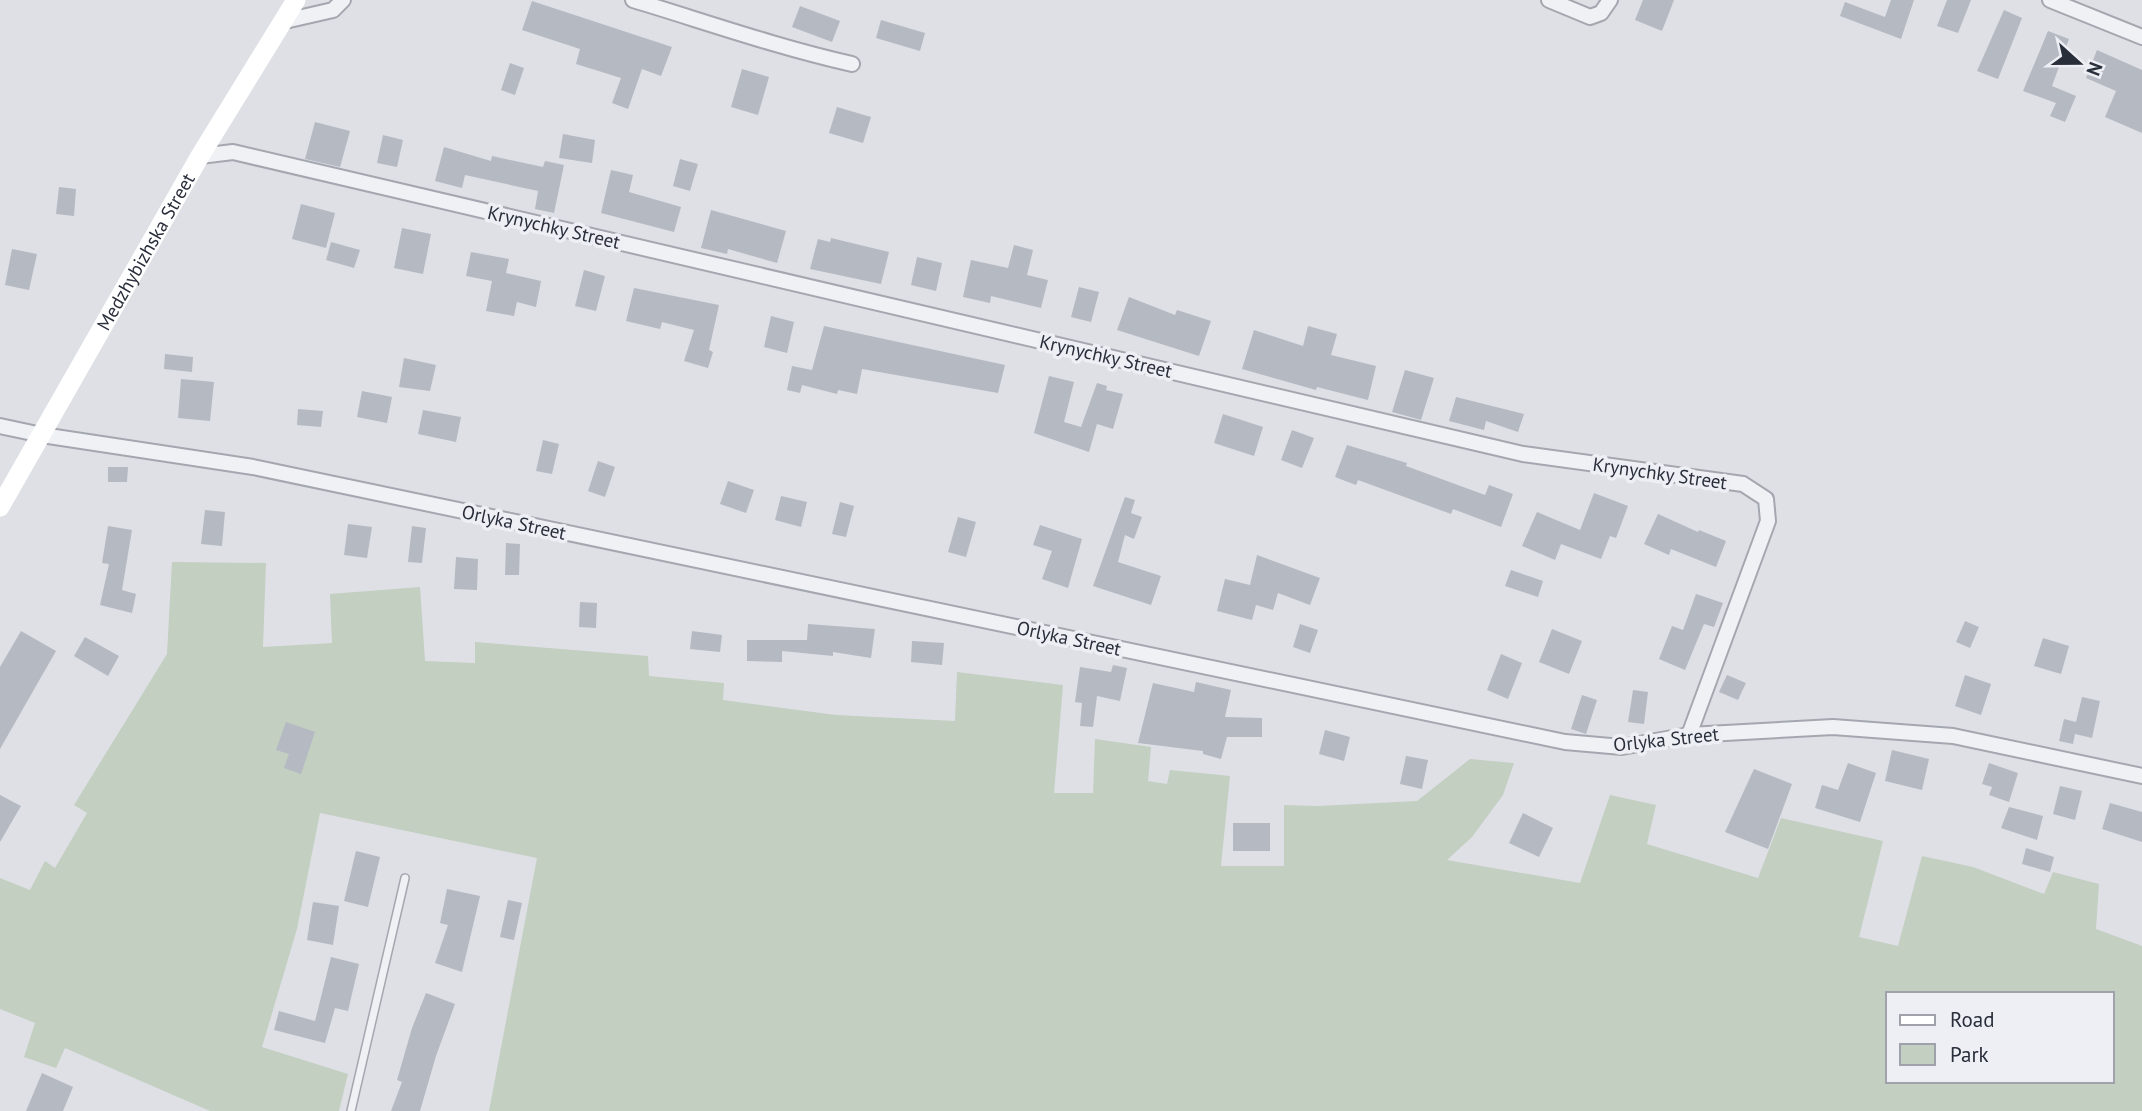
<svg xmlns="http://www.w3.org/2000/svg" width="2142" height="1111" font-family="'PT Sans',sans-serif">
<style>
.green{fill:#c3cfc0;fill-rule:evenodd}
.building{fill:#b5b9c2}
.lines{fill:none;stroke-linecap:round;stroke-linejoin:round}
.service-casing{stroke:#a4a7af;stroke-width:10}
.minor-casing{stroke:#a4a7af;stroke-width:18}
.service{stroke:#f0f1f5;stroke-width:7}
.minor{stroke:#f0f1f5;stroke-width:14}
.secondary{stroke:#fff;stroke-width:19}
.labels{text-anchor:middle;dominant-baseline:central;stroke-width:7;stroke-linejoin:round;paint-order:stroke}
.street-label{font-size:19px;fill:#292e3b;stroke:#edeff4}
</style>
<rect width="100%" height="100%" fill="#dee0e6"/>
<path class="green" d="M172,562l94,1 -3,84 69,-4 -2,-49 90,-7 5,74 50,2v-21l173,14 1,20 75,7 -1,17 113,15 119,6 2,-49 106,13 -9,108h39l2,-54 56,8 -3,34 19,3 3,-14 60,6 -9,90h63v-61l34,1 99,-5 53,-42 44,4 -11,32 -31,42 -25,23 133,23 30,-88 46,10 -9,39 111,34 23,-60 102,23 -24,96 39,9 24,-90 51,11 71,27 9,-22 46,12 -3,45 46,17v165h-1653l48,-253 -217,-45 -23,116 -35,118 86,27 -9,37h-129l-145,-63 -9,20 -32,-11 11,-34 -35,-14v-131l30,12 15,-29 10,7 32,-55 -13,-8 93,-151zM1888,994h224v87h-224z"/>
<g class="building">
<polygon points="1643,0 1674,0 1662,31 1635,20"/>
<polygon points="1891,0 1914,0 1901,39 1840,16 1845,2 1885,17"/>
<polygon points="1947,0 1971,0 1958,33 1937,26"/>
<polygon points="532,1 672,47 661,76 642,69 628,109 612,103 621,78 576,64 580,49 522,30"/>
<polygon points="800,6 840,21 832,42 792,27"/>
<polygon points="2004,10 2022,18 1998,79 1977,71"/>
<polygon points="881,20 925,33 920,51 876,38"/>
<polygon points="2048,31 2069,39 2052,86 2076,96 2065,122 2050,116 2056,103 2023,91"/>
<polygon points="2097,50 2142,70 2142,133 2105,117 2116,91 2086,78"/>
<polygon points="510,63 524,68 515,95 501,90"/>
<polygon points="742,69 769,77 758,115 731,107"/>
<polygon points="837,107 871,117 863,143 829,133"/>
<polygon points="315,122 350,131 340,167 305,159"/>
<polygon points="563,134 595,140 592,163 559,158"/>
<polygon points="383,135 403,140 397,167 377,163"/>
<polygon points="444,147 491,161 492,156 543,167 545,161 564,165 554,213 535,209 538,191 465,175 462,188 435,181"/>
<polygon points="680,159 698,164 690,191 673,186"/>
<polygon points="611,170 633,175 629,192 681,207 674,232 601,213"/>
<polygon points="59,187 76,189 74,216 56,214"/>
<polygon points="301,204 335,213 326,248 292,239"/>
<polygon points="711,210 786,231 777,263 728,249 727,254 701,248"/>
<polygon points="402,228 431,234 423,274 394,268"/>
<polygon points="831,238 889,252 881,284 810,269 818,239 830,242"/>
<polygon points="331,242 360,250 354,268 326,260"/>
<polygon points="1014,245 1033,250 1027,275 1048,280 1041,308 991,296 990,303 963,297 971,260 1008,268"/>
<polygon points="12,249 37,254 29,290 5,285"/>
<polygon points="471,252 509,259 506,273 541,281 536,307 517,302 514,316 486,311 492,281 466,276"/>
<polygon points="917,257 942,263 936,291 911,285"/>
<polygon points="584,270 605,276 596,311 575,306"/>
<polygon points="1079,287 1099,292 1091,322 1071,317"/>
<polygon points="634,288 719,305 709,350 713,352 708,368 684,361 694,330 662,322 660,329 626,321"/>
<polygon points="1129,297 1175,315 1177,310 1211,321 1199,356 1117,330"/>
<polygon points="771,316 794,322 787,353 764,347"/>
<polygon points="824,326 1005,365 998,393 862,369 857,394 838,390 837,394 802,385 800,393 787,390 792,366 812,370"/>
<polygon points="1308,326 1337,334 1331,355 1376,366 1368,400 1317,387 1316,390 1242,369 1254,330 1303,346"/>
<polygon points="165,354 193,357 192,372 164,369"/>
<polygon points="404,358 436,365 430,391 399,387"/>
<polygon points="1405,370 1434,378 1421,420 1392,412"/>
<polygon points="1049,376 1074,382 1064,422 1081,427 1097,383 1107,386 1106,390 1123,394 1113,429 1097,424 1089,452 1034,433"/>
<polygon points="181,379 214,382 210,421 178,418"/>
<polygon points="362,391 392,397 387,423 357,417"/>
<polygon points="1456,397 1524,414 1518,432 1486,421 1484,430 1449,421"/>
<polygon points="298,409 323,411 321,427 297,425"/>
<polygon points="423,410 461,417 456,442 418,434"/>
<polygon points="1223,414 1263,427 1254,456 1214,443"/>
<polygon points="1292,430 1314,438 1302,468 1281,460"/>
<polygon points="543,440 559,444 552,474 536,471"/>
<polygon points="1347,445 1407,463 1406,466 1485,495 1489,485 1513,494 1501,527 1453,509 1451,514 1358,480 1356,485 1335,477"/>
<polygon points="598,461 615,467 605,497 588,491"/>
<polygon points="108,467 128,467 127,482 108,482"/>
<polygon points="728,481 754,490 746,513 720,504"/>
<polygon points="1594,493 1628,506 1616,538 1610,536 1601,559 1561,544 1555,560 1522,546 1537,512 1580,530"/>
<polygon points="781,496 807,502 801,527 775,520"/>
<polygon points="1125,497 1135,500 1131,513 1142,517 1134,539 1125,535 1118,562 1161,576 1151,605 1093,586"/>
<polygon points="840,502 854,506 846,537 832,534"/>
<polygon points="205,510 225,512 222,546 201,544"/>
<polygon points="1658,514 1698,532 1699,530 1726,541 1716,567 1671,549 1669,555 1644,544"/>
<polygon points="958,517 976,522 966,557 948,552"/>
<polygon points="348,524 372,527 367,558 344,555"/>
<polygon points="1040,525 1082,539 1068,588 1042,579 1052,551 1033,545"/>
<polygon points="108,526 132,530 122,590 136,594 132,613 100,605 109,564 102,563"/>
<polygon points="412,526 426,528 422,563 408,562"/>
<polygon points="506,543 520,544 519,575 505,575"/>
<polygon points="1257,555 1320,578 1310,605 1278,593 1273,610 1256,605 1252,620 1217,611 1225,579 1250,585"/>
<polygon points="456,557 478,559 477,590 454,589"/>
<polygon points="1511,570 1543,581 1538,597 1505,586"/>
<polygon points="1696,594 1723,603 1714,627 1704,624 1685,670 1659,659 1672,626 1683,630"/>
<polygon points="580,602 597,603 596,628 579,627"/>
<polygon points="1965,621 1979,627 1970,648 1956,642"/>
<polygon points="808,624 875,629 871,658 833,652 833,656 782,651 782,662 747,661 747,640 807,640"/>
<polygon points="1300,624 1318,630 1310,653 1293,647"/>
<polygon points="1552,629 1582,641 1569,674 1539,662"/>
<polygon points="21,631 56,651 0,749 0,667"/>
<polygon points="692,631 722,635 720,652 690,649"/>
<polygon points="85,637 119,656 108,676 74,656"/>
<polygon points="2043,638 2069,646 2061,674 2034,666"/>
<polygon points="912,641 944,643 942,665 911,662"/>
<polygon points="1501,654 1522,663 1508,699 1487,690"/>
<polygon points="1113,665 1127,668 1120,701 1097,696 1093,727 1080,726 1082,703 1075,702 1080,667 1111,672"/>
<polygon points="1727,675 1746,683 1738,700 1719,692"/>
<polygon points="1965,675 1991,684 1981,715 1955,706"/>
<polygon points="1196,682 1231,690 1225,717 1262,718 1262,737 1227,737 1221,759 1203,754 1203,751 1138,743 1153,683 1194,692"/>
<polygon points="1633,690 1648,692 1644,724 1628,722"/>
<polygon points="1582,695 1597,700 1586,734 1571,729"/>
<polygon points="2082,697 2100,701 2092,738 2075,734 2073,744 2059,741 2064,719 2076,722"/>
<polygon points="286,722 315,732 301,774 284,768 289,754 276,750"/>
<polygon points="1325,730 1350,737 1344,761 1319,754"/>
<polygon points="1892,750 1929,759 1922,790 1885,781"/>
<polygon points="1406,756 1428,760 1422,789 1400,784"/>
<polygon points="1848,763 1876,773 1860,822 1815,808 1822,785 1838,790"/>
<polygon points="1989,763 2018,773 2009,802 1989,795 1992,787 1982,784"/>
<polygon points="1754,769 1792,784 1768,849 1725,832"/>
<polygon points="2060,786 2082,791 2075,820 2053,814"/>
<polygon points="0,795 21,806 0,842"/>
<polygon points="2110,803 2142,812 2142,842 2102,829"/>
<polygon points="2009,807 2043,816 2037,840 2001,828"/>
<polygon points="1523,813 1553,828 1539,857 1509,843"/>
<rect x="1233" y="823" width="37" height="28"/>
<polygon points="2026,848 2054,857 2050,872 2022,864"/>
<polygon points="356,851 380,857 368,907 344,901"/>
<polygon points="447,889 480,896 462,972 435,963 448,925 440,923"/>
<polygon points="508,900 522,903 514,940 500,937"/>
<polygon points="313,902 339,906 333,945 307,940"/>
<polygon points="331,957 359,964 348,1011 335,1008 325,1043 274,1030 279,1011 315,1021"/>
<polygon points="426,993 455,1004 436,1056 420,1111 391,1111 402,1082 397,1080 412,1028"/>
<polygon points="42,1073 73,1087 63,1111 26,1111"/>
</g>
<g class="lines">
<defs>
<polyline id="service" points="351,1111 405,878"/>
<g id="minor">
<path d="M633,0c73,22 144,47 219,64"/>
<polyline points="1549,0 1590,17 1601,13 1610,0"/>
<polyline points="2050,0 2142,37"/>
<polyline points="285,21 333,10 343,0"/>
<polyline points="200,156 233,152 1523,454 1743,484 1766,499 1768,521 1689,735"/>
<polyline points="0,426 42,435 253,467 1565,742 1622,747 1689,735 1833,727 1953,736 2142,776"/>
</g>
</defs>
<use href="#service" class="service-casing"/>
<use href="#minor" class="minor-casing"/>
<use href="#service" class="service"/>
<use href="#minor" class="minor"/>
<path class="secondary" id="s1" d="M0,507l200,-351 96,-156"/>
</g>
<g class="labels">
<g class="street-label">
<text transform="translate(554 227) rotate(13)">Krynychky Street</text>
<text stroke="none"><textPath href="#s1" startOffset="294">Medzhybizhska Street</textPath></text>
<text transform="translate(1106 356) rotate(13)">Krynychky Street</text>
<text transform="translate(1660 473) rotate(8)">Krynychky Street</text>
<text transform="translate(514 522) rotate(12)">Orlyka Street</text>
<text transform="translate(1069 638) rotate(12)">Orlyka Street</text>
<text transform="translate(1666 739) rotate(-6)">Orlyka Street</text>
</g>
</g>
<rect x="1886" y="992" width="228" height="91" fill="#edeff4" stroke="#9fa2aa" stroke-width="2"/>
<rect x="1900" y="1015" width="35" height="10" fill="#ffffff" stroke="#9fa2aa" stroke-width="2"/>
<text x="1950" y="1027" font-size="21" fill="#292e3b">Road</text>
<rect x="1900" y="1044" width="35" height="21" fill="#c3cfc0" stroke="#9fa2aa" stroke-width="2"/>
<text x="1950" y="1062" font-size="21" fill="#292e3b">Park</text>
<g transform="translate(2079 63) rotate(111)" stroke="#edeff4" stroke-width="5" paint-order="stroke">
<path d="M0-5L12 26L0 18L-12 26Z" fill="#292e3b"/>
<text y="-10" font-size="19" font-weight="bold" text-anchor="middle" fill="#292e3b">N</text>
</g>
</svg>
